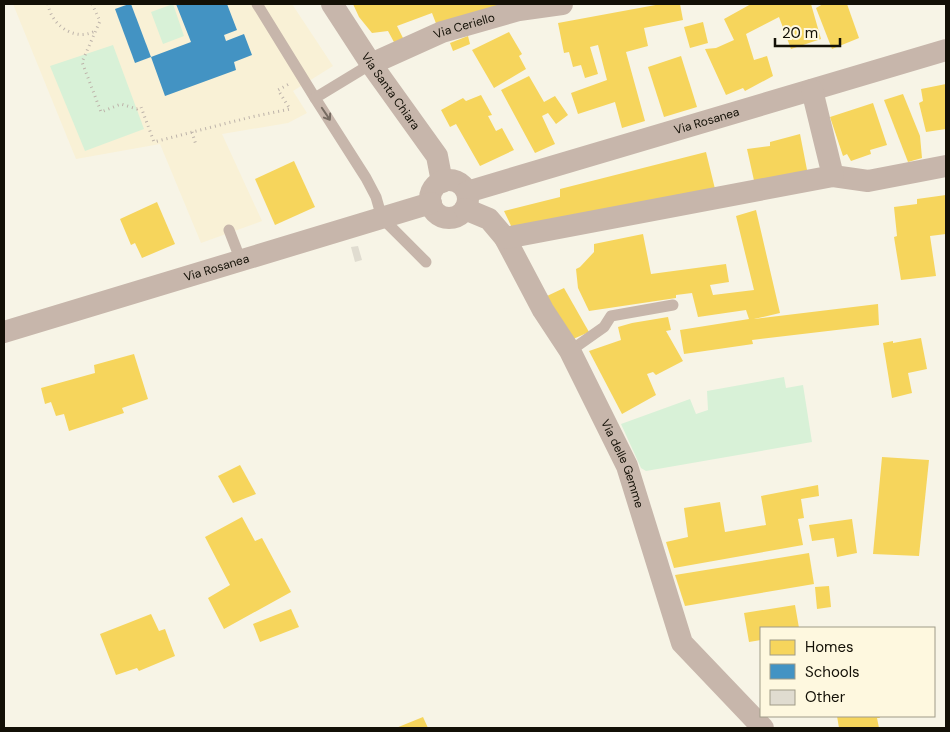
<svg xmlns="http://www.w3.org/2000/svg" width="950" height="732" font-family="'DM Sans',sans-serif">
<style>
.built{fill:#f9f1d6}
.green{fill:#d8f1d7}
.homes{fill:#f6d55c}
.schools{fill:#4393c3}
.building{fill:#e0dcd0}
.lines{fill:none;stroke-linecap:round;stroke-linejoin:round}
.path{stroke:#bdb3aa;stroke-width:3;stroke-dasharray:1 4;stroke-linecap:butt}
.lane{stroke:#c7b6ab;stroke-width:11}
.street{stroke:#c7b6ab;stroke-width:22}
.oneway{stroke:#766b61}
.labels{text-anchor:middle;dominant-baseline:central;stroke-width:5;stroke-linejoin:round;paint-order:stroke}
.street-label{font-size:12px;fill:#131006;stroke:#fef8df}
</style>
<rect width="100%" height="100%" fill="#f7f4e6"/>
<polygon class="built" points="13,4 292,4 333,66 293,91 307,113 288,123 222,134 262,221 201,243 160,144 76,159"/>
<g class="green">
<polygon points="173,4 184,36 163,44 151,12"/>
<polygon points="113,45 144,129 85,151 50,66"/>
<polygon points="784,377 786,388 803,385 812,442 646,471 641,468 621,424 690,399 696,414 708,410 707,391"/>
</g>
<g class="homes">
<polygon points="353,4 509,4 437,26 432,13 397,26 404,40 395,44 388,31 372,33 359,17"/>
<polygon points="661,4 666,4 667,5 680,4 683,20 644,28 648,46 626,52 645,121 622,128 615,102 578,114 571,93 607,80 598,45 590,47 598,74 585,78 581,65 573,67 569,52 564,53 558,23"/>
<polygon points="751,4 811,4 821,39 791,49 779,17 746,34 754,60 767,56 773,76 745,91 743,88 726,95 705,49 716,48 734,40 724,19"/>
<polygon points="823,4 847,4 859,38 832,49 816,8"/>
<polygon points="703,22 708,43 690,48 684,27"/>
<polygon points="509,32 522,54 519,56 526,69 494,88 472,50"/>
<polygon points="468,36 470,44 453,51 450,43"/>
<polygon points="681,56 697,107 664,117 648,67"/>
<polygon points="529,76 544,102 555,96 568,115 556,124 548,113 542,116 555,144 535,153 501,90"/>
<polygon points="946,84 946,129 926,132 919,103 923,101 921,89"/>
<polygon points="903,94 920,136 922,158 908,162 884,100"/>
<polygon points="481,95 492,115 488,116 496,131 502,128 514,150 480,166 456,124 450,127 441,110 463,98 466,101"/>
<polygon points="873,103 887,145 870,150 871,154 851,161 847,154 843,156 830,117"/>
<polygon points="800,134 808,175 755,185 747,149 770,146 770,142"/>
<polygon points="706,152 716,193 514,232 504,211 560,197 560,189"/>
<polygon points="294,161 315,207 275,225 255,179"/>
<polygon points="946,195 946,234 930,236 936,276 901,280 894,237 897,236 894,207 917,204 917,199"/>
<polygon points="157,202 175,244 142,258 135,243 131,245 120,219"/>
<polygon points="756,210 780,313 754,319 878,304 879,325 752,340 753,344 684,354 680,330 749,319 746,310 698,317 692,293 676,295 676,298 589,311 578,288 576,269 580,267 594,252 594,244 643,234 651,274 726,264 729,282 710,285 713,295 754,290 736,216"/>
<polygon points="564,288 589,332 571,340 547,296"/>
<polygon points="668,317 671,330 666,331 683,361 656,375 653,372 647,374 656,395 622,414 589,351 621,340 618,327 632,323"/>
<polygon points="921,338 927,369 908,373 912,393 892,398 883,343 893,341 893,343"/>
<polygon points="134,354 148,399 122,408 124,413 69,431 64,414 56,416 51,402 45,404 41,388 95,373 94,365"/>
<polygon points="882,457 929,460 919,556 873,554"/>
<polygon points="240,465 256,494 233,503 218,476"/>
<polygon points="818,485 819,496 801,499 804,518 798,519 803,545 674,568 666,542 688,537 684,508 720,502 725,532 766,525 761,496"/>
<polygon points="242,517 255,541 262,538 291,592 224,629 208,598 230,585 205,537"/>
<polygon points="852,519 857,553 837,557 834,538 812,541 809,525"/>
<polygon points="809,553 814,584 685,606 675,575"/>
<polygon points="829,586 831,607 817,609 815,587"/>
<polygon points="795,605 799,628 761,628 761,640 749,642 744,613"/>
<polygon points="291,609 299,627 260,642 253,624"/>
<polygon points="151,614 159,631 165,629 175,656 139,671 137,668 116,675 100,634"/>
<polygon points="837,716 879,716 880,718 877,718 879,728 839,728"/>
<polygon points="423,717 428,728 396,728"/>
</g>
<g class="schools">
<polygon points="129,4 131,4 151,57 135,63 115,9"/>
<polygon points="176,4 227,4 237,30 224,35 226,41 244,34 252,55 234,62 236,70 165,96 151,57 191,42"/>
</g>
<polygon class="building" points="358,246 362,260 355,262 351,247"/>
<g class="lines">
<g class="path">
<path d="M48,4c3,21 27,38 47,27"/>
<polyline points="92,4 100,21 82,62 101,112 121,104 137,109 141,107 154,142 251,117 290,109 278,90 289,84"/>
<polyline points="192,132 196,145"/>
</g>
<g class="lane">
<polyline points="257,4 315,98"/>
<polyline points="371,64 315,98 366,178 376,197 382,218 426,262"/>
<polyline points="229,230 241,261"/>
<polyline points="570,351 604,327 611,316 673,305"/>
</g>
<g class="street">
<path id="s1" d="M332,4l39,60 66,92 5,26"/>
<path id="s2" d="M371,64l71,-32 77,-22 43,-6"/>
<polyline points="833,176 868,181 946,166"/>
<circle cx="449" cy="199" r="19"/>
<path id="s3" d="M467,192l479,-142"/>
<path id="s4" d="M465,209l24,10 16,19 38,72 27,41 57,115 55,177 81,85"/>
<polyline points="505,238 833,176 812,90"/>
<path id="s5" d="M4,332l427,-129"/>
</g>
</g>
<defs><path id="oneway-shaft" d="M-6 0H5M1.5-3L5.5 0L1.5 3" fill="none" stroke-width="1.6" stroke-linecap="round" stroke-linejoin="round" transform="scale(1.25)"/></defs>
<use class="oneway" href="#oneway-shaft" transform="translate(326 114) rotate(56)"/>
<g class="labels">
<g class="street-label">
<text stroke="none"><textPath href="#s2" startOffset="101">Via Ceriello</textPath></text>
<text stroke="none"><textPath href="#s1" startOffset="105">Via Santa Chiara</textPath></text>
<text stroke="none"><textPath href="#s3" startOffset="250">Via Rosanea</textPath></text>
<text stroke="none"><textPath href="#s5" startOffset="222">Via Rosanea</textPath></text>
<text stroke="none"><textPath href="#s4" startOffset="306">Via delle Gemme</textPath></text>
</g>
</g>
<rect width="950" height="732" fill="none" stroke="#131006" stroke-width="10"/>
<rect x="760" y="627" width="175" height="90" fill="#fef8df" stroke="#a09b88"/>
<rect x="770" y="640" width="25" height="15" fill="#f6d55c" stroke="#a09b88"/>
<text x="805" y="652" font-size="15" fill="#131006">Homes</text>
<rect x="770" y="664" width="25" height="15" fill="#4393c3" stroke="#a09b88"/>
<text x="805" y="677" font-size="15" fill="#131006">Schools</text>
<rect x="770" y="690" width="25" height="15" fill="#e0dcd0" stroke="#a09b88"/>
<text x="805" y="702" font-size="15" fill="#131006">Other</text>
<path d="M775 38v8h65v-8" fill="none" stroke="#131006" stroke-width="2.5"/>
<text x="782" y="38" font-size="15" fill="#131006" stroke="#fef8df" stroke-width="4" paint-order="stroke">20 m</text>
</svg>
